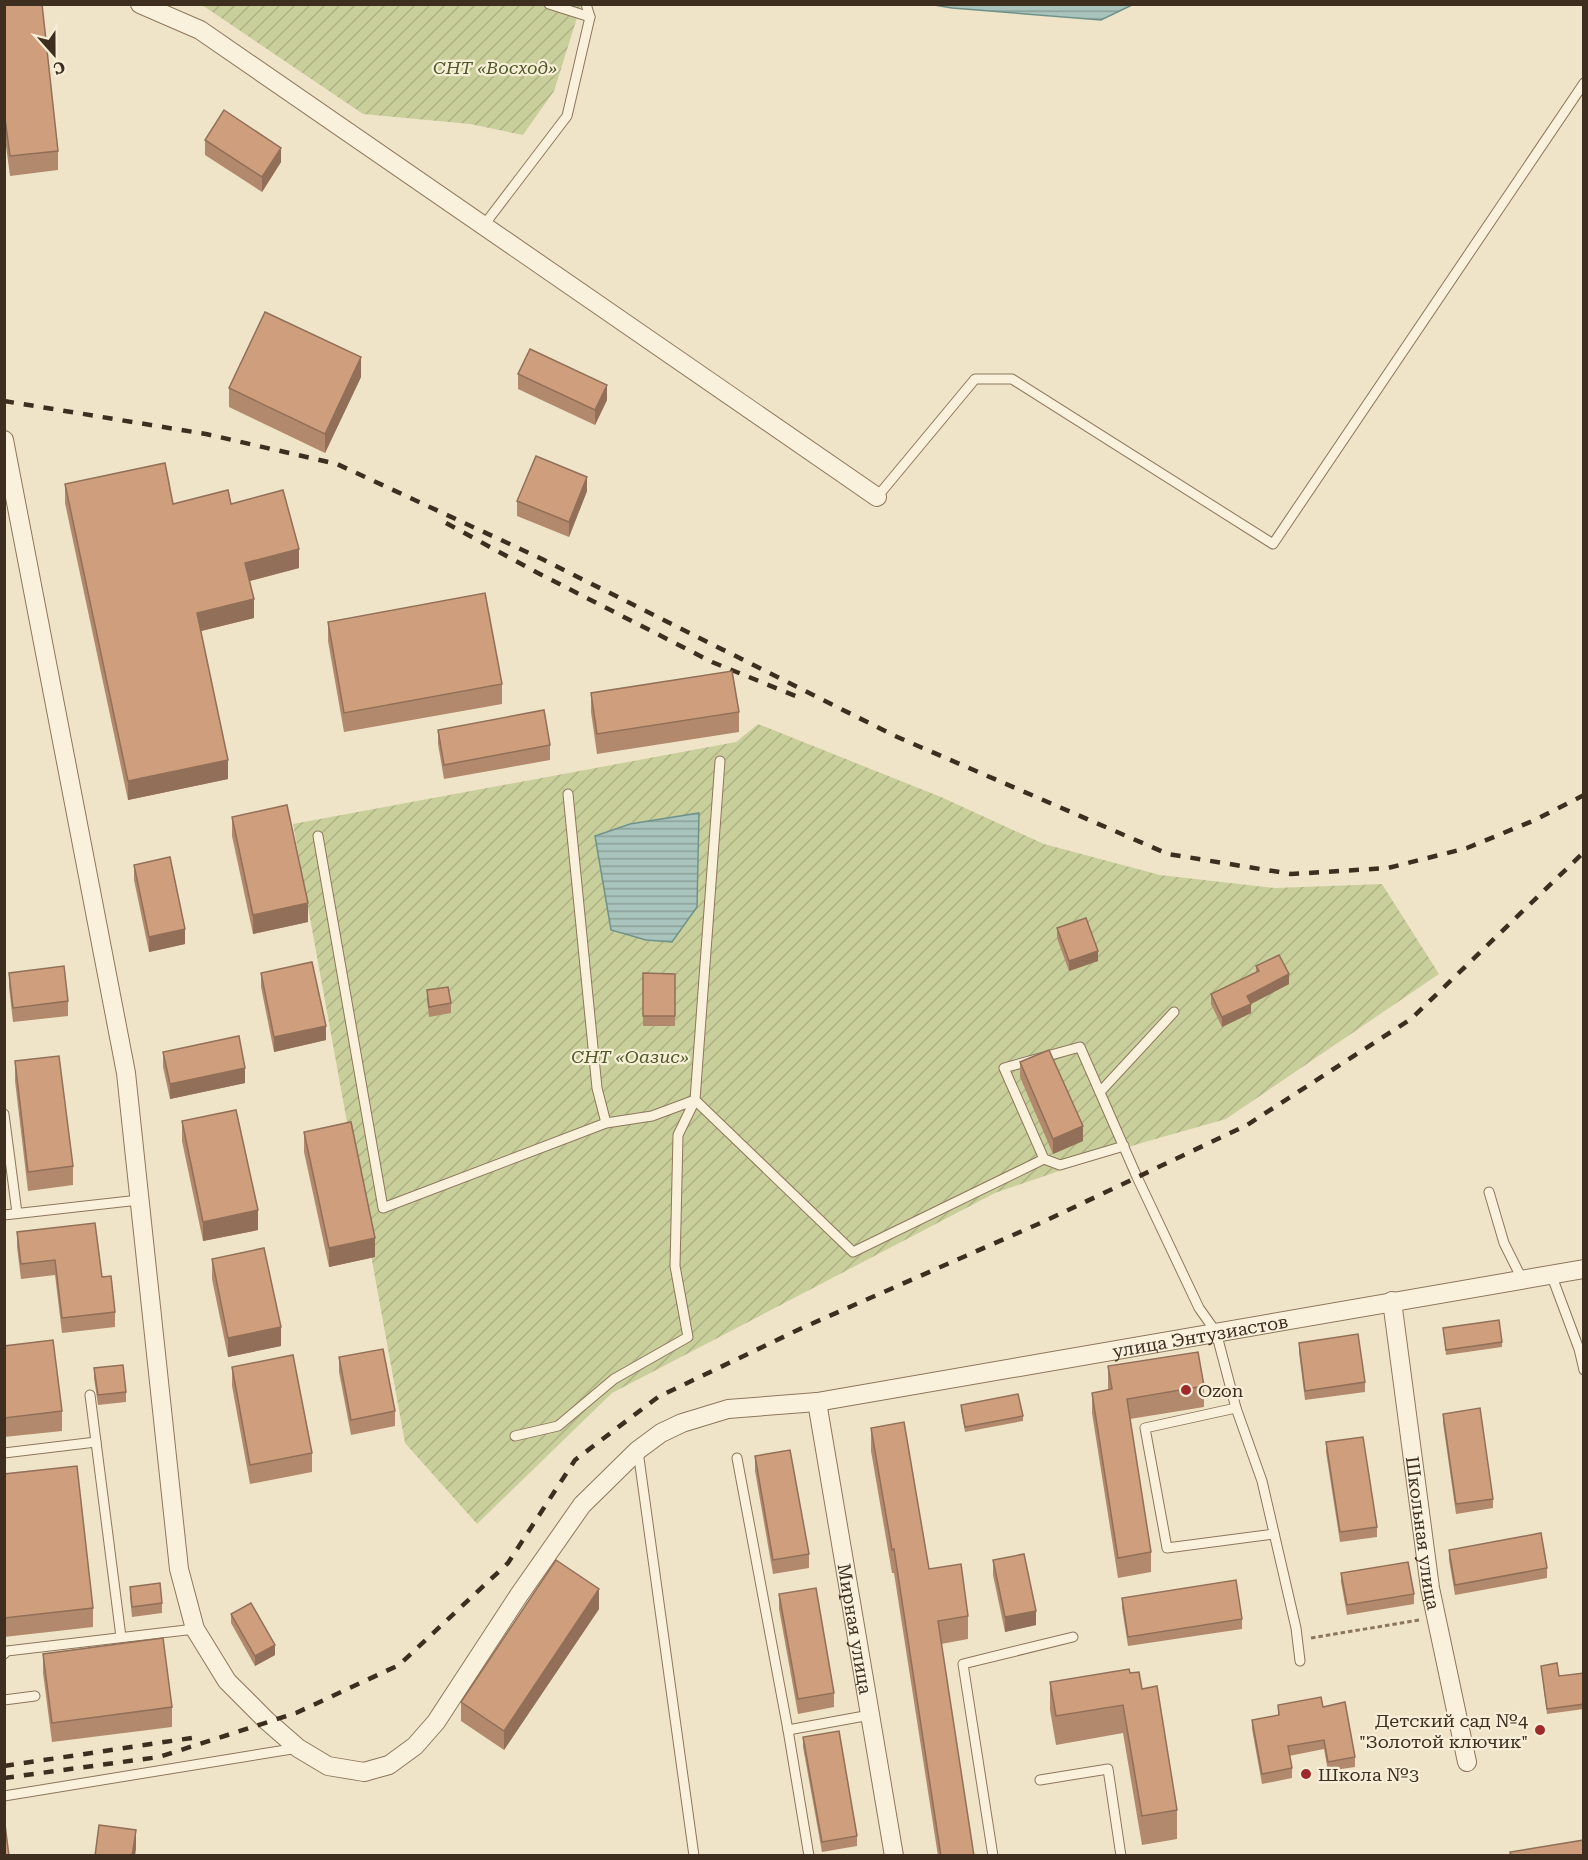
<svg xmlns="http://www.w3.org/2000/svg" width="1588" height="1860" font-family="'Roboto Serif',serif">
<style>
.garden{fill:url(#garden-furrows)}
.water{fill:url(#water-rules);stroke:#6f938a;stroke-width:1.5}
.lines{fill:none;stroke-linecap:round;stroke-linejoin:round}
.lane-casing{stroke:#8d765c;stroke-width:11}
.street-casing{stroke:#8d765c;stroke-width:20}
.path{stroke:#8d765c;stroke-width:3;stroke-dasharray:4.5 3;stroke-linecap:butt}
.lane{stroke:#faf1dc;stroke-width:9}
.street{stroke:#faf1dc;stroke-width:18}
.rail{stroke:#3d2e20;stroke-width:4.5;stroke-dasharray:10 10;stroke-linecap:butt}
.wall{fill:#b2896c}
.shaded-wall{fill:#916f58}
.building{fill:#cf9f7d;stroke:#916f58;stroke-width:1.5}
.poi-dot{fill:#9e2a2b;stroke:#f7eed8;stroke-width:2}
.labels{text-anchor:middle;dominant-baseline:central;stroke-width:4.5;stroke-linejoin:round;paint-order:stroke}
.park-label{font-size:18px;font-style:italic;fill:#4d5a26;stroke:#f7eed8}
.street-label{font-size:18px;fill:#3d2e20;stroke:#f7eed8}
.poi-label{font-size:18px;fill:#3d2e20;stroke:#f7eed8;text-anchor:start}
</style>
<defs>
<pattern id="garden-furrows" width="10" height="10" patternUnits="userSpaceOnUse" patternTransform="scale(1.5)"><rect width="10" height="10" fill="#c9cf9b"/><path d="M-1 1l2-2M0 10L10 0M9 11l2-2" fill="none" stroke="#aeb285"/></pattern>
<pattern id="water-rules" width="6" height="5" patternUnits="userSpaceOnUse" patternTransform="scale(1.5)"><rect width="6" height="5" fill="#a9c4bc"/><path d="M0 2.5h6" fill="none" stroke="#8ba098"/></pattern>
</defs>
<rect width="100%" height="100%" fill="#f0e4c8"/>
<g class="garden">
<polygon points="202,5 581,5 554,91 523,135 470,124 363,114"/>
<polygon points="758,724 941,797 1044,844 1160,875 1275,888 1382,884 1439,974 1226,1119 1138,1144 995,1193 612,1393 477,1524 405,1443 293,824 736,742"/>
</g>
<g class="water">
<polygon points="934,5 1132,5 1101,20 952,8"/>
<polygon points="699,813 697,907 672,942 646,940 611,930 595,836 630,824"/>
</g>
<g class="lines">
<defs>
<g id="lane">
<polyline points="549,4 590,17"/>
<polyline points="484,225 567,116 590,17 586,4"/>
<polyline points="877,497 975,379 1012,379 1273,544 1584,83"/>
<polyline points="720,761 695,1100 853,1252 1044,1159 1004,1068 1080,1047 1137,1177 1199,1308 1216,1332 1236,1408 1262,1481 1296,1628 1300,1661"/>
<polyline points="568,794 597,1088 606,1123"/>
<polyline points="318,836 383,1208 606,1123 652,1116 695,1100 678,1135 675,1266 688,1337 614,1379 558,1426 515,1436"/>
<polyline points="1100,1092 1174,1012"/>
<polyline points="4,1114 17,1213"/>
<polyline points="1044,1159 1060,1165 1124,1146"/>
<polyline points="1489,1192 1504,1243 1522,1279"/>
<polyline points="4,1215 139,1200"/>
<polyline points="1551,1274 1579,1349 1584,1370"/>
<polyline points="90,1395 121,1637"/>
<polyline points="1236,1408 1145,1428 1167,1548 1274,1534"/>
<polyline points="638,1451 694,1856"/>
<polyline points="4,1453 96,1442"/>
<polyline points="737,1458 788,1730"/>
<polyline points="4,1654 7,1651 195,1629"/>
<polyline points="4,1700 35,1696"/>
<polyline points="1040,1780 1108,1769 1121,1856"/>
<polyline points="4,1796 298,1748"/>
<polyline points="809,1856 788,1730 870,1715"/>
<polyline points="993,1856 963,1664 1073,1637"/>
</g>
<g id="street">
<polyline points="140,4 200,30 877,497"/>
<path id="s1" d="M4,440l122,633 53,496 16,60 32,52 40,40 31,27 30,18 36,6 25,-7 26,-19 21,-24 83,-127 63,-90 56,-55 23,-17 21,-10 46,-14 89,-7 767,-133"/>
<path id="s2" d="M1392,1301l38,287 37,174"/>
<path id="s3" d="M817,1402l77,454"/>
</g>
</defs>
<use href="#lane" class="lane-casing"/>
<use href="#street" class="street-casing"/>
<polyline class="path" points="1311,1638 1419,1620"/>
<use href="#lane" class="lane"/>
<use href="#street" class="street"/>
<g class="rail">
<polyline points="4,401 206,434 337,464 542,559 895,736 1168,854 1291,874 1388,868 1467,848 1535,820 1584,795"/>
<polyline points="446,523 536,572 712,662 803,699"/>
<polyline points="4,1766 198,1737"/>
<polyline points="4,1778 159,1757 296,1713 399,1665 508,1563 575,1460 658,1397 802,1328 1045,1221 1247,1125 1411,1019 1584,852"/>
</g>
</g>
<g class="wall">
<polygon points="4,4 58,151 58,170 10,176 4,131"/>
<polygon points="205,140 281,162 262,192 205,155"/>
<polygon points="518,374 607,400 595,425 518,389"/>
<polygon points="361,377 325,453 229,407 229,388"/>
<polygon points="65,484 173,504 231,504 299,568 250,581 254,618 201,631 228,779 128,800 65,503"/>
<polygon points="587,491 569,537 517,516 517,501"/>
<polygon points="328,622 502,684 502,704 344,732 328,641"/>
<polygon points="591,693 739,712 739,732 597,754 591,712"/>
<polygon points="438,730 550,745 550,760 444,779 438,744"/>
<polygon points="232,817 308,922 253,934 232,836"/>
<polygon points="134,865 185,944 149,952 134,880"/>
<polygon points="1057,928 1098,961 1069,971 1057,938"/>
<polygon points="1256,966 1289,984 1251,1004 1251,1013 1222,1027 1211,1004 1211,994 1256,973"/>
<polygon points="9,973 68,1001 68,1016 13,1022 9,987"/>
<polygon points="261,973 326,1040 274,1052 261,987"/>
<polygon points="643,973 675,974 675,1026 643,1026"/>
<polygon points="427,990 451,1003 451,1013 429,1017 427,1000"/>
<polygon points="163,1052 245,1083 170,1099 163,1067"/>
<polygon points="15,1061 73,1166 73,1185 28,1191 15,1081"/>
<polygon points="1020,1062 1083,1141 1053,1154 1020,1077"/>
<polygon points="182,1121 258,1230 203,1241 182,1141"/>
<polygon points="304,1132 375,1257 329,1267 304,1152"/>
<polygon points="17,1232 102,1277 115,1312 115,1327 62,1333 55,1275 21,1279 17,1247"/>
<polygon points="212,1259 281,1346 228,1357 212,1279"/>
<polygon points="1443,1328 1502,1342 1502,1347 1446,1355"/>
<polygon points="1299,1343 1365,1382 1365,1392 1305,1400 1299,1353"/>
<polygon points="4,1346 62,1411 62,1431 4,1437"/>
<polygon points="339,1357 395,1411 395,1426 351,1435 339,1372"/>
<polygon points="1108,1366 1204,1386 1204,1407 1130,1419 1151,1552 1151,1572 1118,1578 1092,1413 1092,1393 1108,1390"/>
<polygon points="232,1367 312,1453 312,1472 250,1484 232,1386"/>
<polygon points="94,1368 126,1392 126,1402 98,1405 94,1378"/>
<polygon points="961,1405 1023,1416 1023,1421 965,1432 961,1410"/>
<polygon points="1443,1414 1493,1499 1493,1508 1456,1514 1443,1423"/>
<polygon points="871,1428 929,1569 968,1616 968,1639 941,1644 974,1856 938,1856 894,1573 892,1573 871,1451"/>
<polygon points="1326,1442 1377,1527 1377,1537 1340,1542 1326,1452"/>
<polygon points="755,1456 809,1554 809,1568 773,1574 755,1471"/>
<polygon points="4,1474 93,1608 93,1627 4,1637"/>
<polygon points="1449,1550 1547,1568 1547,1578 1455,1595 1449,1560"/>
<polygon points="993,1560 1036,1625 1005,1632 993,1575"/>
<polygon points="1341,1573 1414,1594 1414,1604 1347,1615 1341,1582"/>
<polygon points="130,1587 162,1603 162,1613 132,1617 130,1597"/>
<polygon points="779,1594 834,1693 834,1707 798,1714 779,1609"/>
<polygon points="1122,1598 1242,1619 1242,1629 1128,1646 1122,1608"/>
<polygon points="599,1609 504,1750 461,1721 461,1702"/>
<polygon points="231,1614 275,1655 255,1666 231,1623"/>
<polygon points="43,1654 172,1707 172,1727 52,1742 43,1673"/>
<polygon points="1541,1666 1559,1676 1584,1673 1584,1709 1547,1714"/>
<polygon points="1130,1673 1142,1689 1177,1810 1177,1839 1142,1845 1123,1733 1056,1745 1050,1710 1050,1682"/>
<polygon points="1278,1705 1323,1707 1355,1757 1355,1767 1328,1771 1324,1749 1289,1756 1292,1768 1292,1778 1262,1784 1252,1729 1252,1720 1278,1715"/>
<polygon points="803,1737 857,1836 857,1846 822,1852 803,1747"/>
</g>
<g class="shaded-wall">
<polygon points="281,148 281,162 262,192 262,177"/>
<polygon points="361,357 361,377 325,453 325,434"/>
<polygon points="607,385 607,400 595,425 595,410"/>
<polygon points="587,477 587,491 569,537 569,522"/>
<polygon points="299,549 299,568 245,582 245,563"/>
<polygon points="254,599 254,618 197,632 197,613"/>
<polygon points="228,760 228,779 128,800 128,781"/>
<polygon points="308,903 308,922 253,934 253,915"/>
<polygon points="185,929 185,944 149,952 149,937"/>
<polygon points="1098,951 1098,961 1069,971 1069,961"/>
<polygon points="1289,974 1289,984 1251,1004 1251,1013 1222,1027 1222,1017 1247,996"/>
<polygon points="326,1026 326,1040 274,1052 274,1037"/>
<polygon points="245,1068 245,1083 170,1099 170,1084"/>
<polygon points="1083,1126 1083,1141 1053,1154 1053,1139"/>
<polygon points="258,1210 258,1230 203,1241 203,1222"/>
<polygon points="375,1238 375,1257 329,1267 329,1248"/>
<polygon points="281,1327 281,1346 228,1357 228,1338"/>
<polygon points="599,1589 599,1609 504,1750 504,1731"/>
<polygon points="1036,1611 1036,1625 1005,1632 1005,1617"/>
<polygon points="275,1645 275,1655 255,1666 255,1656"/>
<polygon points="136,1830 136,1849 135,1856 132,1856"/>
</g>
<g class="building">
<polygon points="4,4 42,4 58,151 10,156 4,111"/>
<polygon points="224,110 281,148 262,177 205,140"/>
<polygon points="265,312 361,357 325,434 229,388"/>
<polygon points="530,349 607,385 595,410 518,374"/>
<polygon points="536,456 587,477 569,522 517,501"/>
<polygon points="165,463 173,504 228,490 231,504 283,490 299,549 245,563 254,599 197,613 228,760 128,781 65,484"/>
<polygon points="485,593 502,684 344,713 328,622"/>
<polygon points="732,671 739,712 597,734 591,693"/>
<polygon points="544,710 550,745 444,765 438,730"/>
<polygon points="287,805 308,903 253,915 232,817"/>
<polygon points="170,857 185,929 149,937 134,865"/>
<polygon points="1086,918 1098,951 1069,961 1057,928"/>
<polygon points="1279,955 1289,974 1247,996 1251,1004 1222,1017 1211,994 1259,971 1256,966"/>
<polygon points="312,962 326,1026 274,1037 261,973"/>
<polygon points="64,966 68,1001 13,1008 9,973"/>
<polygon points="643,973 675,974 675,1016 643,1016"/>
<polygon points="448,987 451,1003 429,1007 427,990"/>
<polygon points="239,1036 245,1068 170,1084 163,1052"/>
<polygon points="1049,1050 1083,1126 1053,1139 1020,1062"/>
<polygon points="59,1056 73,1166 28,1172 15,1061"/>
<polygon points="236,1110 258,1210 203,1222 182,1121"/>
<polygon points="351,1122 375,1238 329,1248 304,1132"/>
<polygon points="95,1223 102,1277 111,1276 115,1312 62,1318 55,1260 21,1264 17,1232"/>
<polygon points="264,1248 281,1327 228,1338 212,1259"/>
<polygon points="1499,1320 1502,1342 1446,1350 1443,1328"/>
<polygon points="1358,1334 1365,1382 1305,1391 1299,1343"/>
<polygon points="53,1340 62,1411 4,1418 4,1346"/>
<polygon points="383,1349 395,1411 351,1420 339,1357"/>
<polygon points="1198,1352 1204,1386 1127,1399 1151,1552 1118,1558 1092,1393 1112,1389 1108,1366"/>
<polygon points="293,1355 312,1453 250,1465 232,1367"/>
<polygon points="123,1365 126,1392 98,1395 94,1368"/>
<polygon points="1018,1394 1023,1416 965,1427 961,1405"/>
<polygon points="1480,1408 1493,1499 1456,1504 1443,1414"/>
<polygon points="904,1422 929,1569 961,1564 968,1616 938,1621 974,1856 941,1856 894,1549 892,1550 871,1428"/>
<polygon points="1363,1437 1377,1527 1340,1532 1326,1442"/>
<polygon points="790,1450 809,1554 773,1560 755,1456"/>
<polygon points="77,1466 93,1608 4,1618 4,1474"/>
<polygon points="1541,1533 1547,1568 1455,1585 1449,1550"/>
<polygon points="1024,1554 1036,1611 1005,1617 993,1560"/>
<polygon points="556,1560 599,1589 504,1731 461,1702"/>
<polygon points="1408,1562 1414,1594 1347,1605 1341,1573"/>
<polygon points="1236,1580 1242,1619 1128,1637 1122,1598"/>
<polygon points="160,1583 162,1603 132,1607 130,1587"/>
<polygon points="816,1588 834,1693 798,1699 779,1594"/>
<polygon points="251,1603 275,1645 255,1656 231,1614"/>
<polygon points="163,1638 172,1707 52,1723 43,1654"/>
<polygon points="1557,1663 1559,1676 1584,1673 1584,1704 1547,1709 1541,1666"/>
<polygon points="1129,1669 1130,1673 1139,1672 1142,1689 1157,1686 1177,1810 1142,1816 1123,1705 1056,1716 1050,1682"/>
<polygon points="1321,1697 1323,1707 1345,1702 1355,1757 1328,1762 1324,1740 1288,1746 1292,1768 1262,1774 1252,1720 1279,1715 1278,1705"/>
<polygon points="839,1731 857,1836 822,1842 803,1737"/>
<polygon points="4,1817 9,1856 4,1856"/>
<polygon points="99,1825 136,1830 132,1856 95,1856"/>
<polygon points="1584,1840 1584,1856 1511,1856 1510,1852"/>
</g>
<g class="poi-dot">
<circle cx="1186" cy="1390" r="6"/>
<circle cx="1540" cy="1730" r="6"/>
<circle cx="1306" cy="1774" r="6"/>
</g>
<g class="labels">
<g class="park-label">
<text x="495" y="67">СНТ «Восход»</text>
<text x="630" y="1056">СНТ «Оазис»</text>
</g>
<g class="street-label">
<text stroke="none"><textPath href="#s1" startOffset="2444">улица Энтузиастов</textPath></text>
<text stroke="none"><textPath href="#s2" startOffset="234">Школьная улица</textPath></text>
<text stroke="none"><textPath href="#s3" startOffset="230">Мирная улица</textPath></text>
</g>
<g class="poi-label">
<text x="1198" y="1390">Ozon</text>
<text x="1528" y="1720" text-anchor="end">Детский сад №4<tspan x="1528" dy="21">"Золотой ключик"</tspan></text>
<text x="1318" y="1774">Школа №3</text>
</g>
</g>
<rect width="1588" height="1860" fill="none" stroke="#3d2e20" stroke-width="12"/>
<g transform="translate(54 54) rotate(159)" stroke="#f7eed8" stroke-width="4.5" paint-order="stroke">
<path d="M0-4.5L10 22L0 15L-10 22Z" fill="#3d2e20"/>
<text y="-9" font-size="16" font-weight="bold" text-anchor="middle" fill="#3d2e20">С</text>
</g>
</svg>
